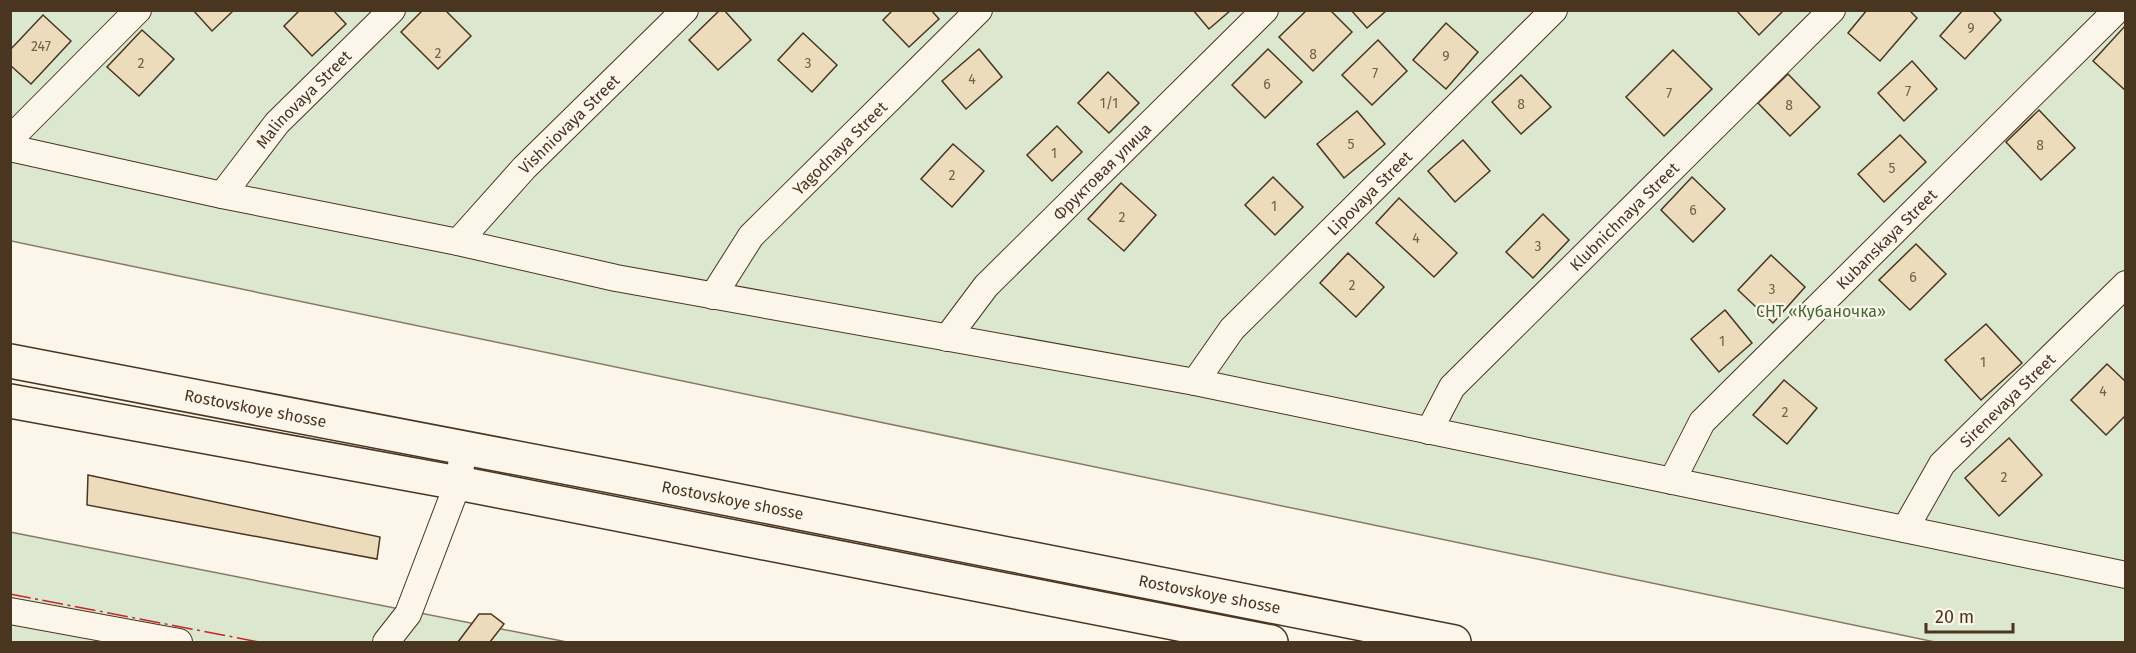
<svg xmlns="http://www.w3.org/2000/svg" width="2136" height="653" font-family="'Fira Sans',sans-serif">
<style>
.green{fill:#dce7d0;stroke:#887966;stroke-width:1.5}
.building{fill:#ecdcbc;stroke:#4a3520;stroke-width:1.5}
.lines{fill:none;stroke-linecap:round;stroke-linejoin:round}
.street-casing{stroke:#4a3520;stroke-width:28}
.highway-casing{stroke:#4a3520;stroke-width:36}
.street{stroke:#fbf6e9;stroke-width:26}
.highway{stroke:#fbf6e9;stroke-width:33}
.power{stroke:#c62828;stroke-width:1.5;stroke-dasharray:21 4.5 3 4.5;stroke-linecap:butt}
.labels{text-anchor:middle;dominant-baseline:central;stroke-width:4.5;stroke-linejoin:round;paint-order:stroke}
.number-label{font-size:14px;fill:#725f47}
.street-label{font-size:16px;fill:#4a3520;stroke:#fbf6e9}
.park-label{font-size:16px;fill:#436837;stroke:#fbf6e9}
</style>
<rect width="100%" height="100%" fill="#fbf6e9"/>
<g class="green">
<polygon points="10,11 2125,11 2125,642 1935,642 11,241"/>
<polygon points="10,532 567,642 11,642"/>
</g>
<g class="building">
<polygon points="193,10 234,10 212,31"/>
<polygon points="300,10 333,10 346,24 312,56 284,26"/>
<polygon points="423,10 445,10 471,36 438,69 401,32"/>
<polygon points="720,10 724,10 751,40 718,70 689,40"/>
<polygon points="893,10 931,10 939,19 909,47 883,20"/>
<polygon points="1193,10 1231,10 1209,29"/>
<polygon points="1307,10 1330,10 1352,32 1313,71 1279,37"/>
<polygon points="1351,10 1387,10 1367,28"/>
<polygon points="1736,10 1784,10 1759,35"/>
<polygon points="1867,10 1909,10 1917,18 1880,61 1848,33"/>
<polygon points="1963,10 1992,10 2001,20 1965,59 1940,36"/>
<polygon points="43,15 71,41 31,84 10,65 10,50"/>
<polygon points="1446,23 1478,52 1446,89 1413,60"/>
<polygon points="2125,26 2126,27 2126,91 2093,61"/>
<polygon points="142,30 174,59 139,96 107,67"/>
<polygon points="803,33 837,65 812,92 778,60"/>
<polygon points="1378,40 1407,71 1372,105 1342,75"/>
<polygon points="979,49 1002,77 966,109 942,81"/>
<polygon points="1268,49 1302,82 1265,118 1232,85"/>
<polygon points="1673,50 1712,89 1664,136 1626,97"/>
<polygon points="1912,61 1937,89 1904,121 1878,93"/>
<polygon points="1108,72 1139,103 1109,133 1078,103"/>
<polygon points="1788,74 1820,107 1790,136 1758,103"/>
<polygon points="1521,75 1551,107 1521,134 1492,102"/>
<polygon points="2039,110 2075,148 2041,180 2006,142"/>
<polygon points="1357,111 1385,144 1344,178 1317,144"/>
<polygon points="1057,126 1082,152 1052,181 1027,155"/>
<polygon points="1900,135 1926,162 1884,202 1858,174"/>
<polygon points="1463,140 1490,171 1455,202 1428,171"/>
<polygon points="953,144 984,171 952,207 921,179"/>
<polygon points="1273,177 1303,207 1275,235 1245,205"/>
<polygon points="1692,177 1725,209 1693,242 1661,210"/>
<polygon points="1121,183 1156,215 1124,251 1088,219"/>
<polygon points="1399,198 1457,253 1434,277 1376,223"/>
<polygon points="1543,214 1569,240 1533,278 1506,252"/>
<polygon points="1916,244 1946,274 1910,310 1879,280"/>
<polygon points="1348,253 1384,287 1356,317 1320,283"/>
<polygon points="1771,255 1805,287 1773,323 1738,290"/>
<polygon points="1725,310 1752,343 1719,372 1691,339"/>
<polygon points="1986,324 2022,363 1981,400 1945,360"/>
<polygon points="2107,364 2126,382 2126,415 2106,435 2071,400"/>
<polygon points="1784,380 1817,408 1787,444 1753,415"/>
<polygon points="2009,438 2042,475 1999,516 1965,478"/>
<polygon points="88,475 380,537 377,559 87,505"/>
<polygon points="479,614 491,614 504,624 490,642 458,642"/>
</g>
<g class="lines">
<defs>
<g id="street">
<polyline points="10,139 138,10"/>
<polyline points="10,148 222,195 458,242 616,278 1195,382 2126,575"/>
<path id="s1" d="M222,195l55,-72 115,-113"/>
<path id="s2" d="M458,242l66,-74 161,-158"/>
<path id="s3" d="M713,296l38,-60 228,-226"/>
<path id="s4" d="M947,338l39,-52 279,-276"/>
<path id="s5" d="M1195,382l37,-53 322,-319"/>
<path id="s6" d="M1429,431l23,-44 380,-377"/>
<path id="s7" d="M1672,481l30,-59 415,-412"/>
<path id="s8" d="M1905,529l37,-65 184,-180"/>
<polyline points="10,611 179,642"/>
<polyline points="386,642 408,614 458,483 464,448"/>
</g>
<g id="highway">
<path id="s9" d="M10,361l648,124 796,157"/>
<polyline points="10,401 458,483 1271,642"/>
</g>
</defs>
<use href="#street" class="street-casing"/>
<use href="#highway" class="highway-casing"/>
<use href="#street" class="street"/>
<use href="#highway" class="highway"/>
<polyline class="power" points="10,594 259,642"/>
</g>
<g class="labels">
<g class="number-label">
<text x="1971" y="28">9</text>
<text x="41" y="46">247</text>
<text x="438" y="53">2</text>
<text x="1313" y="54">8</text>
<text x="1446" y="56">9</text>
<text x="141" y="63">2</text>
<text x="808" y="63">3</text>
<text x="1375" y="73">7</text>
<text x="972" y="79">4</text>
<text x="1267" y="84">6</text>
<text x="1908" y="91">7</text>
<text x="1669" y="93">7</text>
<text x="1109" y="103">1/1</text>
<text x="1521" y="104">8</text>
<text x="1789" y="105">8</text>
<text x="1351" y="144">5</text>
<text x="2040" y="145">8</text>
<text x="1054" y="153">1</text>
<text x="1892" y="168">5</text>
<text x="952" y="175">2</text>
<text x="1274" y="206">1</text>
<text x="1693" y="210">6</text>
<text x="1122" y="217">2</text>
<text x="1416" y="238">4</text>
<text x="1538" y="246">3</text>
<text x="1913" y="277">6</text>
<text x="1352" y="285">2</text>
<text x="1772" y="289">3</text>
<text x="1722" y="341">1</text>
<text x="1983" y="362">1</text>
<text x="2103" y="391">4</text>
<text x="1785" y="412">2</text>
<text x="2004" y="477">2</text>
</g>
<g class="street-label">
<text stroke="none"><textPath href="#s1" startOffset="126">Malinovaya Street</textPath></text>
<text stroke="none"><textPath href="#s2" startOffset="162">Vishniovaya Street</textPath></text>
<text stroke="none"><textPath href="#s3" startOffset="196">Yagodnaya Street</textPath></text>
<text stroke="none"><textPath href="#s4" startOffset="228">Фруктовая улица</textPath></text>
<text stroke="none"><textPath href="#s5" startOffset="258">Lipovaya Street</textPath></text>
<text stroke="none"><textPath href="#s6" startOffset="292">Klubnichnaya Street</textPath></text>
<text stroke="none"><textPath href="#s7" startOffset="326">Kubanskaya Street</textPath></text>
<text stroke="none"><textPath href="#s8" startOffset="166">Sirenevaya Street</textPath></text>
<text stroke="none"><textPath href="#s9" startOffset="250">Rostovskoye shosse</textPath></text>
<text stroke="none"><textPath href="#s9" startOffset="736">Rostovskoye shosse</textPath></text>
<text stroke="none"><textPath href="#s9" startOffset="1222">Rostovskoye shosse</textPath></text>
</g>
<g class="park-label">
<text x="1821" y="311">СНТ «Кубаночка»</text>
</g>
</g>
<rect width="2136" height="653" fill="none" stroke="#4a3520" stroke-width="24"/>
<path d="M1926 623v9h87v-9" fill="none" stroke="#4a3520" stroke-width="3"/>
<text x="1935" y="623" font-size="18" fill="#4a3520" stroke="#fbf6e9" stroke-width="4.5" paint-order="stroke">20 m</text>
</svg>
